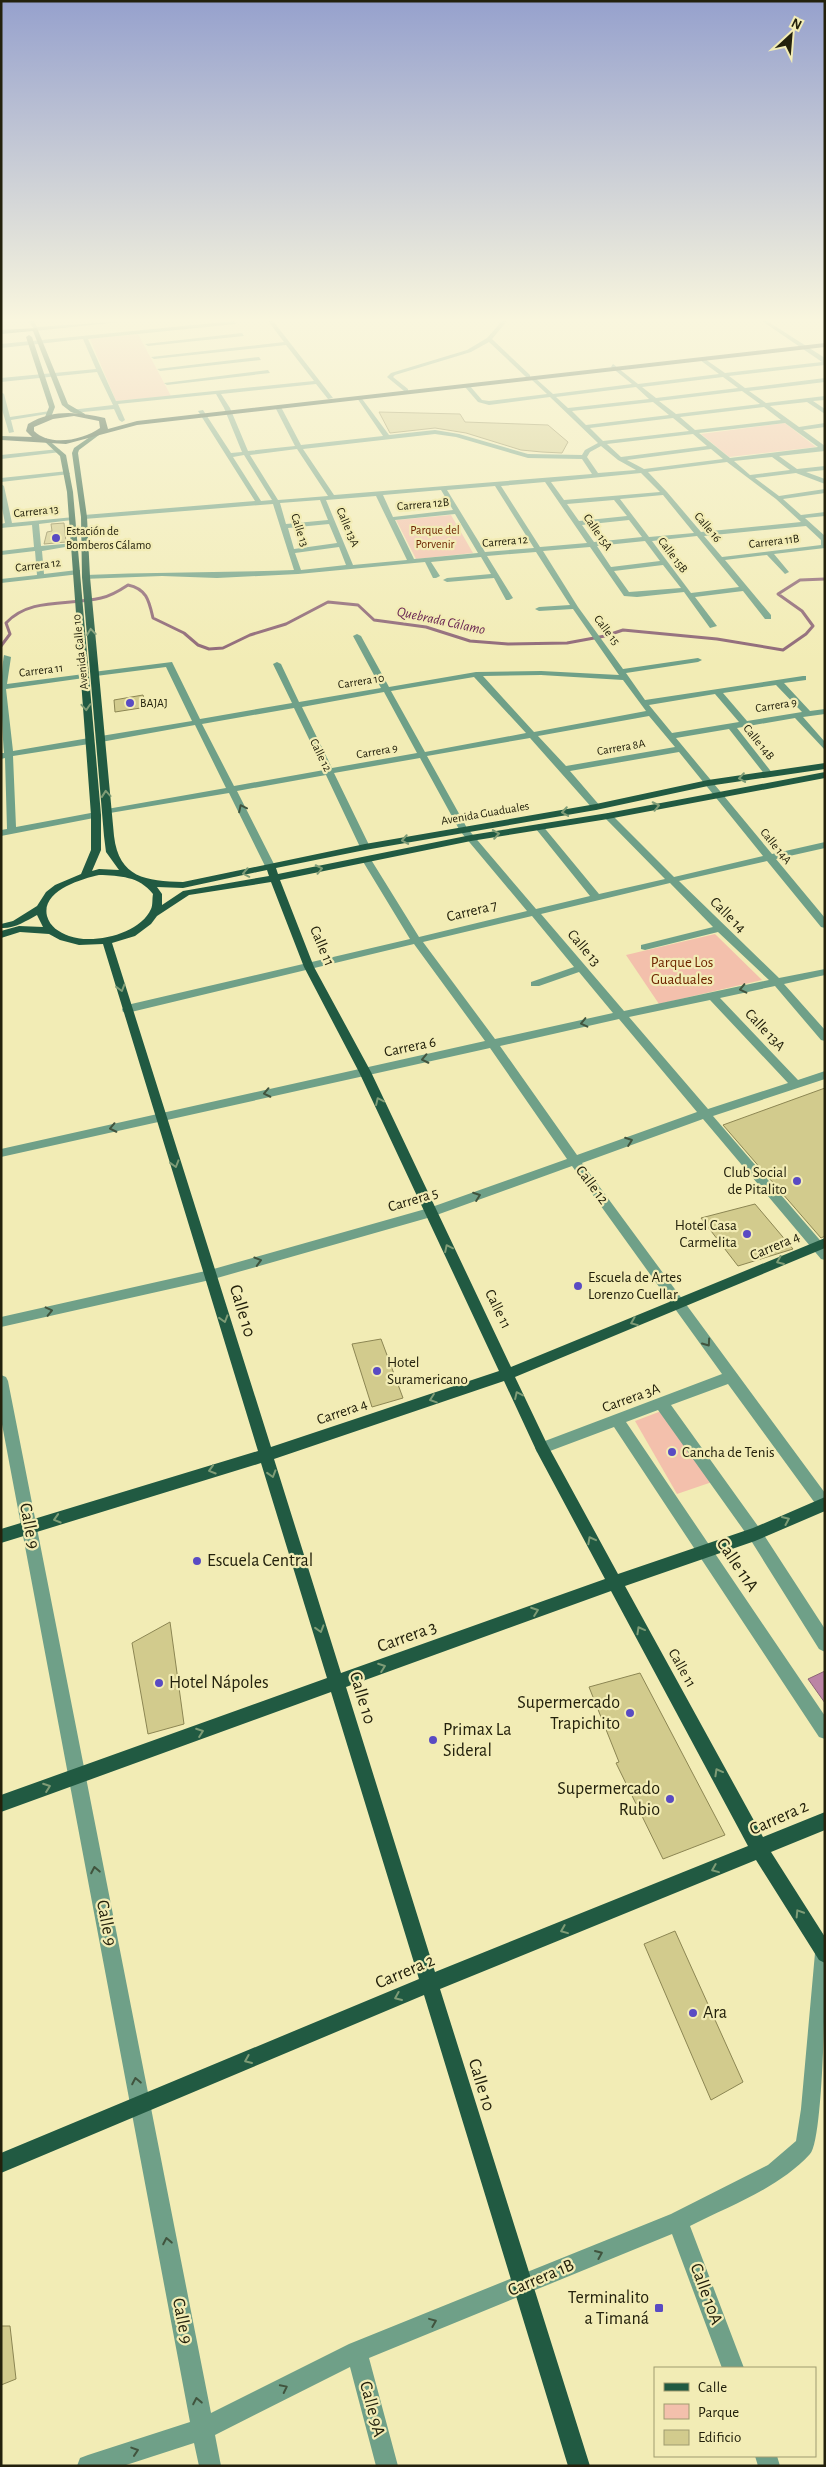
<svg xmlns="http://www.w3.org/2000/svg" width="826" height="2467" font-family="'Alegreya Sans',sans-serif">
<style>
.green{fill:#f3c0ac}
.water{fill:#bb84a5;stroke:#8d6677}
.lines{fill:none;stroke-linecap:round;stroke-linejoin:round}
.stream{stroke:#8d6677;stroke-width:3}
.building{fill:#d2cb8d;stroke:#8c8653}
.minor{fill:#6fa088;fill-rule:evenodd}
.major{fill:#215a42;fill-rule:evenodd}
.highway{fill:#153e2d;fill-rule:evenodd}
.oneway{stroke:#7f9c76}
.oneway2{stroke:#41543e}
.poi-dot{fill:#594bc3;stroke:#f2ecb5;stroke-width:2}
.labels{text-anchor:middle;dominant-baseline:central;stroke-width:4.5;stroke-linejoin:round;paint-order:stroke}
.far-street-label{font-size:12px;fill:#23210c;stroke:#f2ecb5}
.far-park-label{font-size:12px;fill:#6e2600;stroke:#f2ecb5}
.far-poi-label{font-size:12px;fill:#23210c;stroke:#f2ecb5;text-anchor:start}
.far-water-label{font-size:14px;font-style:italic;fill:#6a2653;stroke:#f2ecb5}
.street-label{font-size:15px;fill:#23210c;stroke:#f2ecb5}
.park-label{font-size:15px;fill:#6e2600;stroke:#f2ecb5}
.poi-label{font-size:15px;fill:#23210c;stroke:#f2ecb5;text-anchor:start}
.near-street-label{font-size:18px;fill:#23210c;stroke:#f2ecb5}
.near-poi-label{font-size:18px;fill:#23210c;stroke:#f2ecb5;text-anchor:start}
</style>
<rect width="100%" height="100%" fill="#f2ecb5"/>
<g class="green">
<polygon points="138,334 171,396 116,401 90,339"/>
<polygon points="785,423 816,447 729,457 701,434"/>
<polygon points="451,515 473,553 416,559 396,520"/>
<polygon points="715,934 762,980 659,1004 626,955"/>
<polygon points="664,1410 712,1482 677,1494 635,1421"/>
</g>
<polygon class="water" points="825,1671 825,1703 808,1679"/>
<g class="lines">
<path class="stream" d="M1,646l9,-12 -4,-11c24,-26 62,-17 95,-25 10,-2 18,-7 27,-13 19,4 21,16 25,33l31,15 14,12 11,4 14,-1 27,-13 36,-11 42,-22 30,3 16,15 52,7 44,14 38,3 59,-1 38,-7 18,-6 94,9 66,11 23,-16 7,-8 -11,-15 -24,-17 22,-14 25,-1"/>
</g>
<g class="building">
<polygon points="379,412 460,414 465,422 548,425 568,442 562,453 542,452 521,450 466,433 435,428 390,433"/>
<polygon points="64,523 66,542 44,544 47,532 52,531 51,524"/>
<polygon points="143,695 147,707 115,712 114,700"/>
<polygon points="825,1088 825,1236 821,1238 723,1125"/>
<polygon points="755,1204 793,1249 738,1266 701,1218"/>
<polygon points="381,1339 403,1398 372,1407 352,1344"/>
<polygon points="170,1622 184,1724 148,1734 132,1643"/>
<polygon points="640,1673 725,1835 663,1859 616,1763 619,1762 589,1687"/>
<polygon points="675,1931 743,2082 711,2100 644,1944"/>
<polygon points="1,2326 10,2326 16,2379 1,2385"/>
</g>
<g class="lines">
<g class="minor">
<polygon points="29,321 34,321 37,327 129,321 35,331"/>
<path d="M234,321l2,3 -148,15 28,62 198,-20 -28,-36 -132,14 -3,-2 133,-15 -16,-21h5l60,77 -5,1 -12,-15 -95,10 9,14 18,43 47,-5 -20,-39 3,-2 3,2 20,38 82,-9 -26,-38 3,-2 29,39 46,-5 24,4 69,20 54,1 3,-5 13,-7 -48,-46 -61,8 -11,-3 -13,-15 5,-1 12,14 7,1 58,-7 -15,-14 2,-3 19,17 79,-10 -21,-17 2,-3 25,20 81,-10 -19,-14 2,-3 23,16 97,-11 -60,-41h5l58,37v7l-96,11 16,12 80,-10v4l-76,9 17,12 59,-7v4l-12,1 12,8v5l-18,-12 -37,4 29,21 26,-4v4l-22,3 22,16v5l-46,5 18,13 28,-3v4l-19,2 19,7v5l-29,-11 -41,5 24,18 46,-7v4l-42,6 18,16 24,-3v4l-20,2 20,18v12l-51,6 15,18 -4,2 -18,-19 -42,5 46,55v4h-6l-22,-28 -48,6 22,29 -7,2 -26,-36 -47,5 -13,-1 -34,-49 -47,4 35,56 45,62 75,-11 4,2 -4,2 -72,11 19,27 158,-24h3v4l-22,3 26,28 15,-2v5l-22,3 22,25v8l-30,-32 -58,10 36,46 -4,3 -3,-1 -37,-47 -53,9 96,116 53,-12v6l-49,11 49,59v10l-4,-1 -54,-66 -88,20 100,97 46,-9v6l-41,9 41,46v11l-4,-1 -46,-54 -55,12 78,82 27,-9v8l-112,37 112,130v14l-4,-1 -118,-140 -121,44 243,330v19l-5,-2 -92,-126 -57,21 89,124 65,100v23l-6,-3 -69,-110 -92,-129 -32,12 199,294v23l-6,-2 -205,-310 -72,27 -5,-2 -2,-4 2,-4 185,-70 -150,-208 -141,51 -221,63 -209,47v-10l209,-47 219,-62 138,-49 -77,-111 -489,109v-8l484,-108 -71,-97 -287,69 -4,-1 -1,-3 5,-4 283,-66 -48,-79 2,-2h6l49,79 108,-26 -67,-80 -40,-73 -86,15 36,74 -5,3 -5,-3 -34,-72 -89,16 39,77 -5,3 -5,-3 -37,-75 -125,21v-4l3,-1 119,-21 -31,-63 -94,17 -4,-3 4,-3 91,-15 -26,-54 -70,9h-3v-4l79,-10 28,57 92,-16 -19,-39 4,-2 4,2 18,38 82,-14 -28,-52 4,-2 4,2 28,51 87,-15 65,-1 78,4 -46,-66 -34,2 -4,-2 4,-2 31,-2 -34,-53 -49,4 26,42 -4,2h-3l-12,-22 -47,4 -4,-2 4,-2 44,-4 -10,-17 -50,5 9,14 -4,2h-3l-8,-16 -127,12 -81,4 -55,-2 -79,3 -1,-2 4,-2c69,-3 138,-2 208,-5l-21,-66 -189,15 -3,-2 3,-2 171,-14 -57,-90 5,-1 28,43 11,-1 -18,-44 -8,-14 -98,10 7,16 -3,2 -3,-2 -5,-11 -41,4 -2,-3 42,-5 -16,-33 -96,10v-4l95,-9 -13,-30 -82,9v-4zM723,377l15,11 -82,10 -14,-11zM636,387l13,12 -81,9 -12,-11zM742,391l18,13 -84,10 -17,-13zM653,402l16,13 -83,10 -14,-14zM764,407l17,13 -86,10 -15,-13zM673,418l16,13 -86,10 -13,-13zM785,423l33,24 -88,11 -31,-25zM435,434l21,3 72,21 54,1 10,15 -258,21 -31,-46zM693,434l14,12 -86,11 -14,-13zM601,446l17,14 18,10 -38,3 -11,-16 3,-5zM297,449l31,47 -50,4 -28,-45zM711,449l12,10 -79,10 -17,-9zM244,455l28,45 -11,1 -28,-44zM772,457l18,13 -40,5 -16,-14zM727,462l49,37 25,23 -100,10 -34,-40 -19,-20zM641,473l19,19 -96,8 -13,-18zM545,482l42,61 -47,4 -39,-61zM495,486l39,62 -49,4 -38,-62zM441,490l12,20 -60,7 -10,-22zM663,495l31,38 -45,4 -29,-38zM376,496l31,64 -54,5 -27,-65zM320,500l8,20 -42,4 -6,-21zM614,500l13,16 -48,5 -12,-17zM455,514l23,39 -64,6 -19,-39zM629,520l13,17 -48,5 -12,-17zM329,524l8,19 -43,6 -6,-21zM806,526l15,14v5l-99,12 -18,-21zM697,536l42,51 -48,6 -39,-52zM645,541l15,20 -49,6 -14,-21zM339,547l7,18 -45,5 -6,-17zM663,565l18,23 -52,4 -15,-21zM541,675l82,5 23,31 -112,21 -51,-56zM474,677l52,56 -101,19 -34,-61zM776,685l26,27 -55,9 -24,-28zM384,692l33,61 -85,15 -30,-61zM715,694l24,28 -67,11 -23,-28zM294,708l30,62 -90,16 -32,-62zM649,716l26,31 -109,19 -28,-30zM530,738l63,71 3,1 5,-3 -31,-36 109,-19 84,104 -89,21 -63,-63 -3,-1 -5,3 2,2 60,61 -66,15 -57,-69 -3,-1 -5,3 2,2 54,67 -54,13 -69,-81 -40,-72zM670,883l43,44 -72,18v4l4,1 73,-18 51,48 -145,31 -83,-97zM532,916l42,51 -43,15v4h8l40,-14 34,41 -118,26 -72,-97zM710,1000l78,83 -80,26 -79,-92zM619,1019l78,93 -120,43 -77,-109z"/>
<polygon points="502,321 507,321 492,339 530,375 530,377 526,377 489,342 471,352 395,375 393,377 408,389 408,391 404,391 387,377 391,373 467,350 487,338"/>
<polygon points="242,333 244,336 148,346 145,344"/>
<polygon points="259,357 261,360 160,371 157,369"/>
<polygon points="268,370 270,373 167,385 164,383"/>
<polygon points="1,392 4,394 10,417 50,411 53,413 11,420 14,432 9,433 1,406"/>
<polygon points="59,449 61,452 1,459 1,455"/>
<polygon points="68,471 70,474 1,482 1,478"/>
<polygon points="1,484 4,486 12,523 74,517 75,518 72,520 39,524 41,546 74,543 77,545 42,551 44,574 77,570 80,570 80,574 1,583 1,579 37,575 35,551 1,555 1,551 34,547 32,525 1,528 1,524 5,523 1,503"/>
<path d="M4,655l7,2 -4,27 77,-10 4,2 -4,2 -78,11 7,62 76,-13 4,3 -4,3 -76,12 3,71 80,-15 5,3 -2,2 -98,19v-6l6,-1 -2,-71 -4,1v-6h3c-2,-24 -4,-77 0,-98z"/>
<path d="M1,1375l5,2 2,4 203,1032 138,-69 322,-130 97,-49 28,-24 5,-32 14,-156 3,-6 6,-3c2,24 0,196 -14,210 -31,34 -79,51 -120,72l54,142h-22l-50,-134 -303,124 29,108h-22l-26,-99 -135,68 6,31h-22l-5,-23 -71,23h-46l3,-8 8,-3 102,-33 -189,-1003z"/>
<polygon points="755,2456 777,2456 780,2466 758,2466"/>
</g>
<g class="major">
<polygon points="37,328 68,404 85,414 85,416 71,412 62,405 33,331 1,334 1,330"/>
<polygon points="29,335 32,337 55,407 51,417 48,419 45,417 49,407 26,337"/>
<path d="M97,432l2,3 -20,15 -1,3 9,64 3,60 24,259c5,42 32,45 69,46l182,-38 231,-40 112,-24 117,-17v6l-117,17 -112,24 -231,40 -89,18 2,6 193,-39 137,-22 217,-41v6l-217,41 -137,22 -191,39 34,87 57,105 140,295 314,-129v10l-310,129 32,67 71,130 135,-46 72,-31v14l-70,30 -130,45 138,251 62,-25v18l-54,22 54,85v26l-6,-3 -63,-100 -316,129 150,477h-22l-144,-471 -423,178v-20l418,-174 -88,-287 -330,120v-17l326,-117 -66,-215 -260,80v-14l257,-78 -155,-507 -24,1 -19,-5 -11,-6 -29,-2 -19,6v-7l18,-5 24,1 -6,-12c-11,6 -23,14 -36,13v-4l12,-3 24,-15 9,-14 9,-7 26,-11 10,-24v-35l-24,-323 -7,-36 -16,-15 2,-3 20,17 7,37 28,323v35l-9,21 7,-2 20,1 -13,-18 -2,-16 -22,-259 -1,-60 -9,-64 2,-5zM267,870l2,6 -86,15 -21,14v-11l-5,-7 26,1zM99,875c21,1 40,1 54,19 -1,5 0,11 -2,15 -11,25 -58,36 -82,27 -10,-4 -19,-9 -22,-20 -6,-25 34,-37 52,-41zM271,882l33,85 55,105 140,299 -228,76 -159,-504 23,-7 16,-12 6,-8 32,-21zM504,1381l33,71 68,127 -264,94 -67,-214zM611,1591l137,255 -313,126 -89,-285z"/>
</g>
<path class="highway" d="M825,343v4l-688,78 -71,19 -65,-4v-4l31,1 -6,-6 2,-7c25,-15 50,-12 77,-6l3,11 29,-8zM74,416l25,5 1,7c-17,12 -50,19 -66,3v-4l19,-8z"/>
</g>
<defs><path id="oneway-chevron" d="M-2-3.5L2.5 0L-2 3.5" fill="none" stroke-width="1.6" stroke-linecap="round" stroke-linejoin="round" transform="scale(1.25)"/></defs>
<g class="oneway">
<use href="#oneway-chevron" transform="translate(91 632) rotate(-97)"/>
<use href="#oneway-chevron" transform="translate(86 707) rotate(86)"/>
<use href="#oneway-chevron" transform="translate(742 778) rotate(172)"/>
<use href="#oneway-chevron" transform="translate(106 794) rotate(-95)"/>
<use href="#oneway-chevron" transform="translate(656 806) rotate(-12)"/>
<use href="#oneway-chevron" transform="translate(565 812) rotate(171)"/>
<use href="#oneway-chevron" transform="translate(496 834) rotate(-9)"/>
<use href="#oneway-chevron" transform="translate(405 840) rotate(170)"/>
<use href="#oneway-chevron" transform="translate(319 869) rotate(-12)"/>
<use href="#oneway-chevron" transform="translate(246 873) rotate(169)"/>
<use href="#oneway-chevron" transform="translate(121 988) rotate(73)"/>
<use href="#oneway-chevron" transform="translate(379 1101) rotate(-115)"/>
<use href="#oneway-chevron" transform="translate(175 1164) rotate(73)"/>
<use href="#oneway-chevron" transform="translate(448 1248) rotate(-116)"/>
<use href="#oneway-chevron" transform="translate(780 1261) rotate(157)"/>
<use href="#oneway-chevron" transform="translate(224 1319) rotate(73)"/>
<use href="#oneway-chevron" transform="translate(634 1322) rotate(158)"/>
<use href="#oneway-chevron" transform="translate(518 1395) rotate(-115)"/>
<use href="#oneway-chevron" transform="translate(433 1399) rotate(161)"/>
<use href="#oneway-chevron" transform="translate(212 1470) rotate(163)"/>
<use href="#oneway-chevron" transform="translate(272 1474) rotate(73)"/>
<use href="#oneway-chevron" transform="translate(57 1519) rotate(163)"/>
<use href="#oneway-chevron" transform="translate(786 1520) rotate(-24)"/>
<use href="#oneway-chevron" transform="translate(591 1540) rotate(-118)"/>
<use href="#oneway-chevron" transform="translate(535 1611) rotate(-20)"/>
<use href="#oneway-chevron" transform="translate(320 1629) rotate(73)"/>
<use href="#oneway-chevron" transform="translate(640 1630) rotate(-119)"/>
<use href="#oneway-chevron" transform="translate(382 1667) rotate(-20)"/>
<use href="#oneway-chevron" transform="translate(200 1732) rotate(-20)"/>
<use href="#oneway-chevron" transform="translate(718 1772) rotate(-119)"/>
<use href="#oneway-chevron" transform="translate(47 1787) rotate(-20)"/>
<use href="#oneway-chevron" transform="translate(715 1869) rotate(158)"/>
<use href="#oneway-chevron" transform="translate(799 1913) rotate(-122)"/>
<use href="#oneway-chevron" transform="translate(564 1930) rotate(158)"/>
<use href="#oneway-chevron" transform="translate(398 1997) rotate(157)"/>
<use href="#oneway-chevron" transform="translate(248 2060) rotate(157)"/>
</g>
<g class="oneway2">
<use href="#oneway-chevron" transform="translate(242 808) rotate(-116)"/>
<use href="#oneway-chevron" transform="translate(743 989) rotate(167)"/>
<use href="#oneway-chevron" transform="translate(584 1023) rotate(167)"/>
<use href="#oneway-chevron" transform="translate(425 1059) rotate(168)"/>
<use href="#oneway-chevron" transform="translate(267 1093) rotate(168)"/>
<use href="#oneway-chevron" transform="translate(113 1128) rotate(168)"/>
<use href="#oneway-chevron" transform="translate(629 1141) rotate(-20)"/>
<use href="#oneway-chevron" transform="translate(477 1196) rotate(-20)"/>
<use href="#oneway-chevron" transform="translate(258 1261) rotate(-16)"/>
<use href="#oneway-chevron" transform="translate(49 1311) rotate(-13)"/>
<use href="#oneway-chevron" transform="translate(707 1343) rotate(55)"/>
<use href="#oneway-chevron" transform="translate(95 1870) rotate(-101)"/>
<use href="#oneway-chevron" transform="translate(136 2081) rotate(-101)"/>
<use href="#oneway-chevron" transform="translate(167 2241) rotate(-101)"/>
<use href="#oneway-chevron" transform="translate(599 2254) rotate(-23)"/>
<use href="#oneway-chevron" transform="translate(433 2322) rotate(-22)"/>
<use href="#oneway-chevron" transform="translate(284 2388) rotate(-26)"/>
<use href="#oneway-chevron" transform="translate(197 2401) rotate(-101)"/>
<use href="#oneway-chevron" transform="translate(135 2451) rotate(-18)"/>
</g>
<linearGradient id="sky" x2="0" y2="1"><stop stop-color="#96a1cd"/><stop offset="0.48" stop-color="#f9f6de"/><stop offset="1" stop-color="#f9f6de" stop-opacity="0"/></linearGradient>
<rect width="826" height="666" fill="url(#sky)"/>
<g class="poi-dot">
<circle cx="56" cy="538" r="5"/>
<circle cx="130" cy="703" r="5"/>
<circle cx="797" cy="1181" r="5"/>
<circle cx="747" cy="1234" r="5"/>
<circle cx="578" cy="1286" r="5"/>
<circle cx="377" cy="1371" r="5"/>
<circle cx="672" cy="1452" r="5"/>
<circle cx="197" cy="1561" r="5"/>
<circle cx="159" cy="1683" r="5"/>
<circle cx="630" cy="1713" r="5"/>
<circle cx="433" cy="1740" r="5"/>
<circle cx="670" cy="1799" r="5"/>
<circle cx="693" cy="2013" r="5"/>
<rect x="654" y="2303" width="10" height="10" rx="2.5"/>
</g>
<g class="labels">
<g class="far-street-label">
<text transform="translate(423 504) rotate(-5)">Carrera 12B</text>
<text transform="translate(36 511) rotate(-6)">Carrera 13</text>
<text transform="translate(348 527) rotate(67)">Calle 13A</text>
<text transform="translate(708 527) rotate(50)">Calle 16</text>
<text transform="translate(300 530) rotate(72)">Calle 13</text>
<text transform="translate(598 532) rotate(55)">Calle 15A</text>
<text transform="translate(505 541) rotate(-5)">Carrera 12</text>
<text transform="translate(774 541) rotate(-7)">Carrera 11B</text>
<text transform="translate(673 555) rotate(53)">Calle 15B</text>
<text transform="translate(38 565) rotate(-7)">Carrera 12</text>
<text transform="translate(607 630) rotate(53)">Calle 15</text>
<text transform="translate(80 652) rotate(-96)">Avenida Calle 10</text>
<text transform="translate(41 670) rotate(-7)">Carrera 11</text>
<text transform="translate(361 681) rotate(-9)">Carrera 10</text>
<text transform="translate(776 705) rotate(-9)">Carrera 9</text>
<text transform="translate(759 742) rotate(51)">Calle 14B</text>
<text transform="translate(621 747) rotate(-10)">Carrera 8A</text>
<text transform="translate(377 751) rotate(-10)">Carrera 9</text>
<text transform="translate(321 755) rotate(64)">Calle 12</text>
<text transform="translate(485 813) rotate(-10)">Avenida Guaduales</text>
<text transform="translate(776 846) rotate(51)">Calle 14A</text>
</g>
<g class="far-park-label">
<text x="435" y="530">Parque del<tspan x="435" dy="14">Porvenir</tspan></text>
</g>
<g class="far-poi-label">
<text x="66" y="531">Estación de<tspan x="66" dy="14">Bomberos Cálamo</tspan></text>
<text x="140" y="703">BAJAJ</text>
</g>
<g class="far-water-label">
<text transform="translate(441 621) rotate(12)">Quebrada Cálamo</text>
</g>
<g class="street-label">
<text transform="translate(472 911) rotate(-14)">Carrera 7</text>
<text transform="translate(728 915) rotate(45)">Calle 14</text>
<text transform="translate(322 946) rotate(67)">Calle 11</text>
<text transform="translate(584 948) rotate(50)">Calle 13</text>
<text transform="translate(765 1030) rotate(47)">Calle 13A</text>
<text transform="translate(410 1047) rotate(-12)">Carrera 6</text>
<text transform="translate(592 1185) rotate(53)">Calle 12</text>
<text transform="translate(413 1200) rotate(-17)">Carrera 5</text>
<text transform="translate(775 1246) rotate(-23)">Carrera 4</text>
<text transform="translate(498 1309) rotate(64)">Calle 11</text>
<text transform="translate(631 1398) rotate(-20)">Carrera 3A</text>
<text transform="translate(342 1412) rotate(-19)">Carrera 4</text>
<text transform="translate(682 1668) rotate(61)">Calle 11</text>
</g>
<g class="park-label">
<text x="682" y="962">Parque Los<tspan x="682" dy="17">Guaduales</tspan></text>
</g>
<g class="poi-label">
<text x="787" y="1172" text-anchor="end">Club Social<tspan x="787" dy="17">de Pitalito</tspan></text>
<text x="737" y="1225" text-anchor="end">Hotel Casa<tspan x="737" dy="17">Carmelita</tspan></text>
<text x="588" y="1277">Escuela de Artes<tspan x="588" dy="17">Lorenzo Cuellar</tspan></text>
<text x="387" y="1362">Hotel<tspan x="387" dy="17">Suramericano</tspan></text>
<text x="682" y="1452">Cancha de Tenis</text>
</g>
<g class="near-street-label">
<text transform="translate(242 1311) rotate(73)">Calle 10</text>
<text transform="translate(29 1526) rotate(79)">Calle 9</text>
<text transform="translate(737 1565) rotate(56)">Calle 11A</text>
<text transform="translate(407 1637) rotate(-20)">Carrera 3</text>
<text transform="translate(362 1698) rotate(73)">Calle 10</text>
<text transform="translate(779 1818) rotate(-24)">Carrera 2</text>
<text transform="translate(106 1923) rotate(79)">Calle 9</text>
<text transform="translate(405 1972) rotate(-23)">Carrera 2</text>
<text transform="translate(481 2085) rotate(73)">Calle 10</text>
<text transform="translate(541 2278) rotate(-23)">Carrera 1B</text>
<text transform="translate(706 2294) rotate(70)">Calle 10A</text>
<text transform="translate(182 2321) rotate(79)">Calle 9</text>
<text transform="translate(372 2409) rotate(75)">Calle 9A</text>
</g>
<g class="near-poi-label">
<text x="207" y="1561">Escuela Central</text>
<text x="169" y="1683">Hotel Nápoles</text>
<text x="620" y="1703" text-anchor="end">Supermercado<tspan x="620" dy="21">Trapichito</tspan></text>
<text x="443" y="1730">Primax La<tspan x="443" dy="21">Sideral</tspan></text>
<text x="660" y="1789" text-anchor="end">Supermercado<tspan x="660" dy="21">Rubio</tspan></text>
<text x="703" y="2013">Ara</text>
<text x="649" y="2298" text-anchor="end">Terminalito<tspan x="649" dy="21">a Timaná</tspan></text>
</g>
</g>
<rect width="826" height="2467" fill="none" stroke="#23210c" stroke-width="5"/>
<rect x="654" y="2367" width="162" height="90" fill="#f2ecb5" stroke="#9f9b71"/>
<rect x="664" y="2383" width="25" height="8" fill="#215a42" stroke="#9f9b71"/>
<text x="698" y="2392" font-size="15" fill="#23210c">Calle</text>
<rect x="664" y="2404" width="25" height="15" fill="#f3c0ac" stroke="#9f9b71"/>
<text x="698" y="2417" font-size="15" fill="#23210c">Parque</text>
<rect x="664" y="2430" width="25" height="15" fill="#d2cb8d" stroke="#9f9b71"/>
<text x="698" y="2442" font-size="15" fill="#23210c">Edificio</text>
<g transform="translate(791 35) rotate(26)" stroke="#f2ecb5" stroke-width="4" paint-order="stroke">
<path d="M0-4L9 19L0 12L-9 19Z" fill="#23210c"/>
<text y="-8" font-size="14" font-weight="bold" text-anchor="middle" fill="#23210c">N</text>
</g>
</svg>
